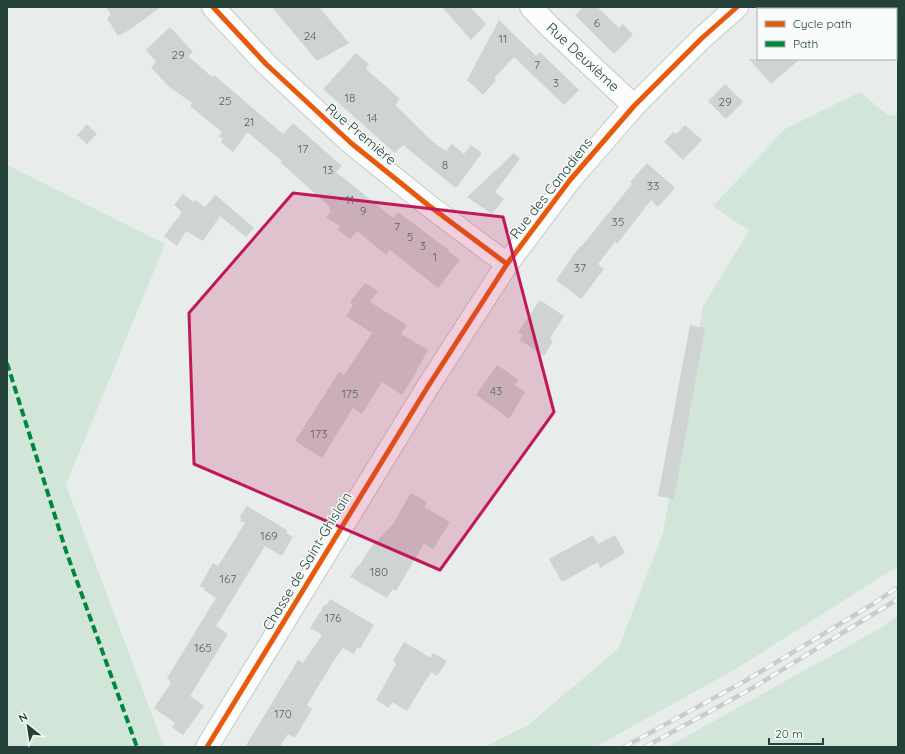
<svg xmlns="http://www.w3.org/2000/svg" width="905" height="754" font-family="Quicksand,sans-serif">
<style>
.green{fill:#d1e6d8}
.building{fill:#cfd4d2}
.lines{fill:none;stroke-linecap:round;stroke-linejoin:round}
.minor-casing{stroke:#c5cac8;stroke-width:24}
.minor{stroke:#fcfcfc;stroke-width:22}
.rail-casing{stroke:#c9cdcc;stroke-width:4.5}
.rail{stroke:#f7fbf9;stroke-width:3;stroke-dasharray:9;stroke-linecap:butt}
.quiet{stroke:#00873e;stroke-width:4;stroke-dasharray:8 4;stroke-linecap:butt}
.cycleway-casing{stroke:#f7fbf9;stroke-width:8}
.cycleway{stroke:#e8590c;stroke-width:5}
.marked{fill:#c2185b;fill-opacity:0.2;stroke:#c2185b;stroke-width:3;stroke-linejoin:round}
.labels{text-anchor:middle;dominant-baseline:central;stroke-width:3;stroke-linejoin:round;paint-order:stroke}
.number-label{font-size:12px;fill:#506761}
.street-label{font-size:14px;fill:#24423a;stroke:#f7fbf9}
</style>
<rect width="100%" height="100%" fill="#e8edeb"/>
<g class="green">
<polygon points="860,92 889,116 898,114 898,566 736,669 595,747 484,747 528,725 618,649 663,533 703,306 749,231 713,206 785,129"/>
<polygon points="7,165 165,244 66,485 164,747 7,747"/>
<polygon points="898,615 898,747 667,747 879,629"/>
</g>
<g class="building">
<polygon points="106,7 161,7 129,30 118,36 107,18 111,15"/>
<polygon points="272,7 319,7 349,43 317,61"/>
<polygon points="442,7 470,7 486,24 471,40"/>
<polygon points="583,7 597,7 619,28 623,24 633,35 614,54 575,15"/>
<polygon points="499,20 536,56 540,52 579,90 564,105 514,57 494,78 496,80 483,95 467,80"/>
<polygon points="170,27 193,52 188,56 212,77 214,75 283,134 293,123 342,166 336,172 393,218 398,212 450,251 449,252 460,260 438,288 390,250 386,255 357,231 350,239 337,229 340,226 326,217 331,211 329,208 330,207 280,162 282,161 250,134 247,133 233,152 221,142 223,139 219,136 222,132 190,106 192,103 168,86 151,67 156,62 146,50"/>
<polygon points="356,53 369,64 366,69 400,99 395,105 433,142 446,151 452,144 464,154 471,145 482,153 456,188 403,145 395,153 323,89"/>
<polygon points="749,59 800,59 771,84"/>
<polygon points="725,84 743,102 726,119 708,101"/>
<polygon points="87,124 97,134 87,144 77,135"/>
<polygon points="685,125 702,140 683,160 664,142 673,132 676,134"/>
<polygon points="514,153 520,159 495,192 504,199 492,214 467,197"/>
<polygon points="647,163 675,188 658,207 651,200 617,244 615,242 598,264 604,269 581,299 556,280 580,246 581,247 632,184 630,182"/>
<polygon points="183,194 193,202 195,200 205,207 215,195 218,197 254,228 246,237 220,216 203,241 186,231 177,246 164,236 182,212 174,205"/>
<polygon points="365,283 378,291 370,302 407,325 401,334 428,350 410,383 402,395 382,382 362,414 353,408 322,458 295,441 339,372 344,375 372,333 346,316 353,305 350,302"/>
<polygon points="540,300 564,316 550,338 553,341 544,356 520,340 523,335 518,332"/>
<polygon points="690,325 705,328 674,499 658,496"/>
<polygon points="497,365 519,380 515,385 525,392 509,419 476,395"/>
<polygon points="411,493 427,502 424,507 450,522 433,549 424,544 396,591 393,589 387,598 350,577 358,565 359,566 370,548 393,524"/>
<polygon points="247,506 287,530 286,533 293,537 282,556 265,546 216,626 228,634 190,696 204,706 183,735 172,727 175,723 154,708 171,683 167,678 216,598 204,590 205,589 200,586 213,563 218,566 245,523 240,521 241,518 240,516"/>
<polygon points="593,535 598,544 615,535 625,553 600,568 598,562 562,582 549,559"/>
<polygon points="330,599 374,625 360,649 357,647 354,654 343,648 333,662 307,705 312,709 295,738 288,734 280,747 245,747 298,660 303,663 322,635 310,628 325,604 327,605"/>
<polygon points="404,642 431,658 433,653 447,661 437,676 431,672 407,711 392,702 389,708 376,700 396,664 393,661"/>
</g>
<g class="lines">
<defs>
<g id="minor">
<polyline points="213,7 266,64 351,143 428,205 507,264"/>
<polyline points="531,7 547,24 634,106"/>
<polyline points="207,747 427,388 507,264 570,180 634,106 702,38 737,7"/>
</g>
</defs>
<use href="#minor" class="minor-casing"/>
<use href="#minor" class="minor"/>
<defs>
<g id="rail">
<polyline points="624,747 745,681 873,604 898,587"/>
<polyline points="645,747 749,690 898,599"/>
</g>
</defs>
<use href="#rail" class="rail-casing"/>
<use href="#rail" class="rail"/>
<polyline class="quiet" points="7,363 66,551 137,747"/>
<defs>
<g id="cycleway">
<polyline points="213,7 266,64 351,143 428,205 507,264"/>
<polyline points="207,747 427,388 507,264 570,180 634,106 702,38 737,7"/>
</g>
</defs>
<use href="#cycleway" class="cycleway-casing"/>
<use href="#cycleway" class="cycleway"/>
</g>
<path class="marked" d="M293,193l210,24 51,195 -114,158 -246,-106 -5,-151z"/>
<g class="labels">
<g class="number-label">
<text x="597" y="22">6</text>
<text x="310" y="35">24</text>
<text x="503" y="38">11</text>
<text x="178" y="54">29</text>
<text x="537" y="64">7</text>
<text x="556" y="82">3</text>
<text x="350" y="97">18</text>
<text x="225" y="100">25</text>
<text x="725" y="101">29</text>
<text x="372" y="117">14</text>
<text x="249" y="121">21</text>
<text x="303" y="148">17</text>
<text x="445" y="164">8</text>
<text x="328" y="169">13</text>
<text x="653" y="185">33</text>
<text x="350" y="199">11</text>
<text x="363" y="210">9</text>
<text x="618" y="221">35</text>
<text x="397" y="226">7</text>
<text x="410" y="236">5</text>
<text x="423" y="245">3</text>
<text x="435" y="256">1</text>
<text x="580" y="267">37</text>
<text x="496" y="390">43</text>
<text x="350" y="393">175</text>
<text x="319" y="433">173</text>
<text x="269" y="535">169</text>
<text x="379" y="571">180</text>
<text x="228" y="578">167</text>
<text x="333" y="617">176</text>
<text x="203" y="647">165</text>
<text x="283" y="713">170</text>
</g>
<g class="street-label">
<text transform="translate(583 57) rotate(43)">Rue Deuxième</text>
<text transform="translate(361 134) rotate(40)">Rue Première</text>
<text transform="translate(551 188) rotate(-52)">Rue des Canadiens</text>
<text transform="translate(307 561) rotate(-59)">Chasse de Saint-Ghislain</text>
</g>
</g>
<rect width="905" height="754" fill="none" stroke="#24423a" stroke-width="16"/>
<rect x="757" y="8" width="140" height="52" fill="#f7fbf9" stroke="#a3b1ad"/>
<rect x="765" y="21" width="20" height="6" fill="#e8590c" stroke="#a3b1ad"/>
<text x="793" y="28" font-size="12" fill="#24423a">Cycle path</text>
<rect x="765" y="41" width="20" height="6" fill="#00873e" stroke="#a3b1ad"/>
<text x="793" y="48" font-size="12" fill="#24423a">Path</text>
<g transform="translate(28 726) rotate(330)" stroke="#f7fbf9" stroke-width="3" paint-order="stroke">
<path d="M0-3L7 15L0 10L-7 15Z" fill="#24423a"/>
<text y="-6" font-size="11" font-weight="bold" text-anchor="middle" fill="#24423a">N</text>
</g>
<path d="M769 738v6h54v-6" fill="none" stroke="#24423a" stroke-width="2"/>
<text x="775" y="738" font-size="12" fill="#24423a" stroke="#f7fbf9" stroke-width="3" paint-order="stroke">20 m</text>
</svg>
